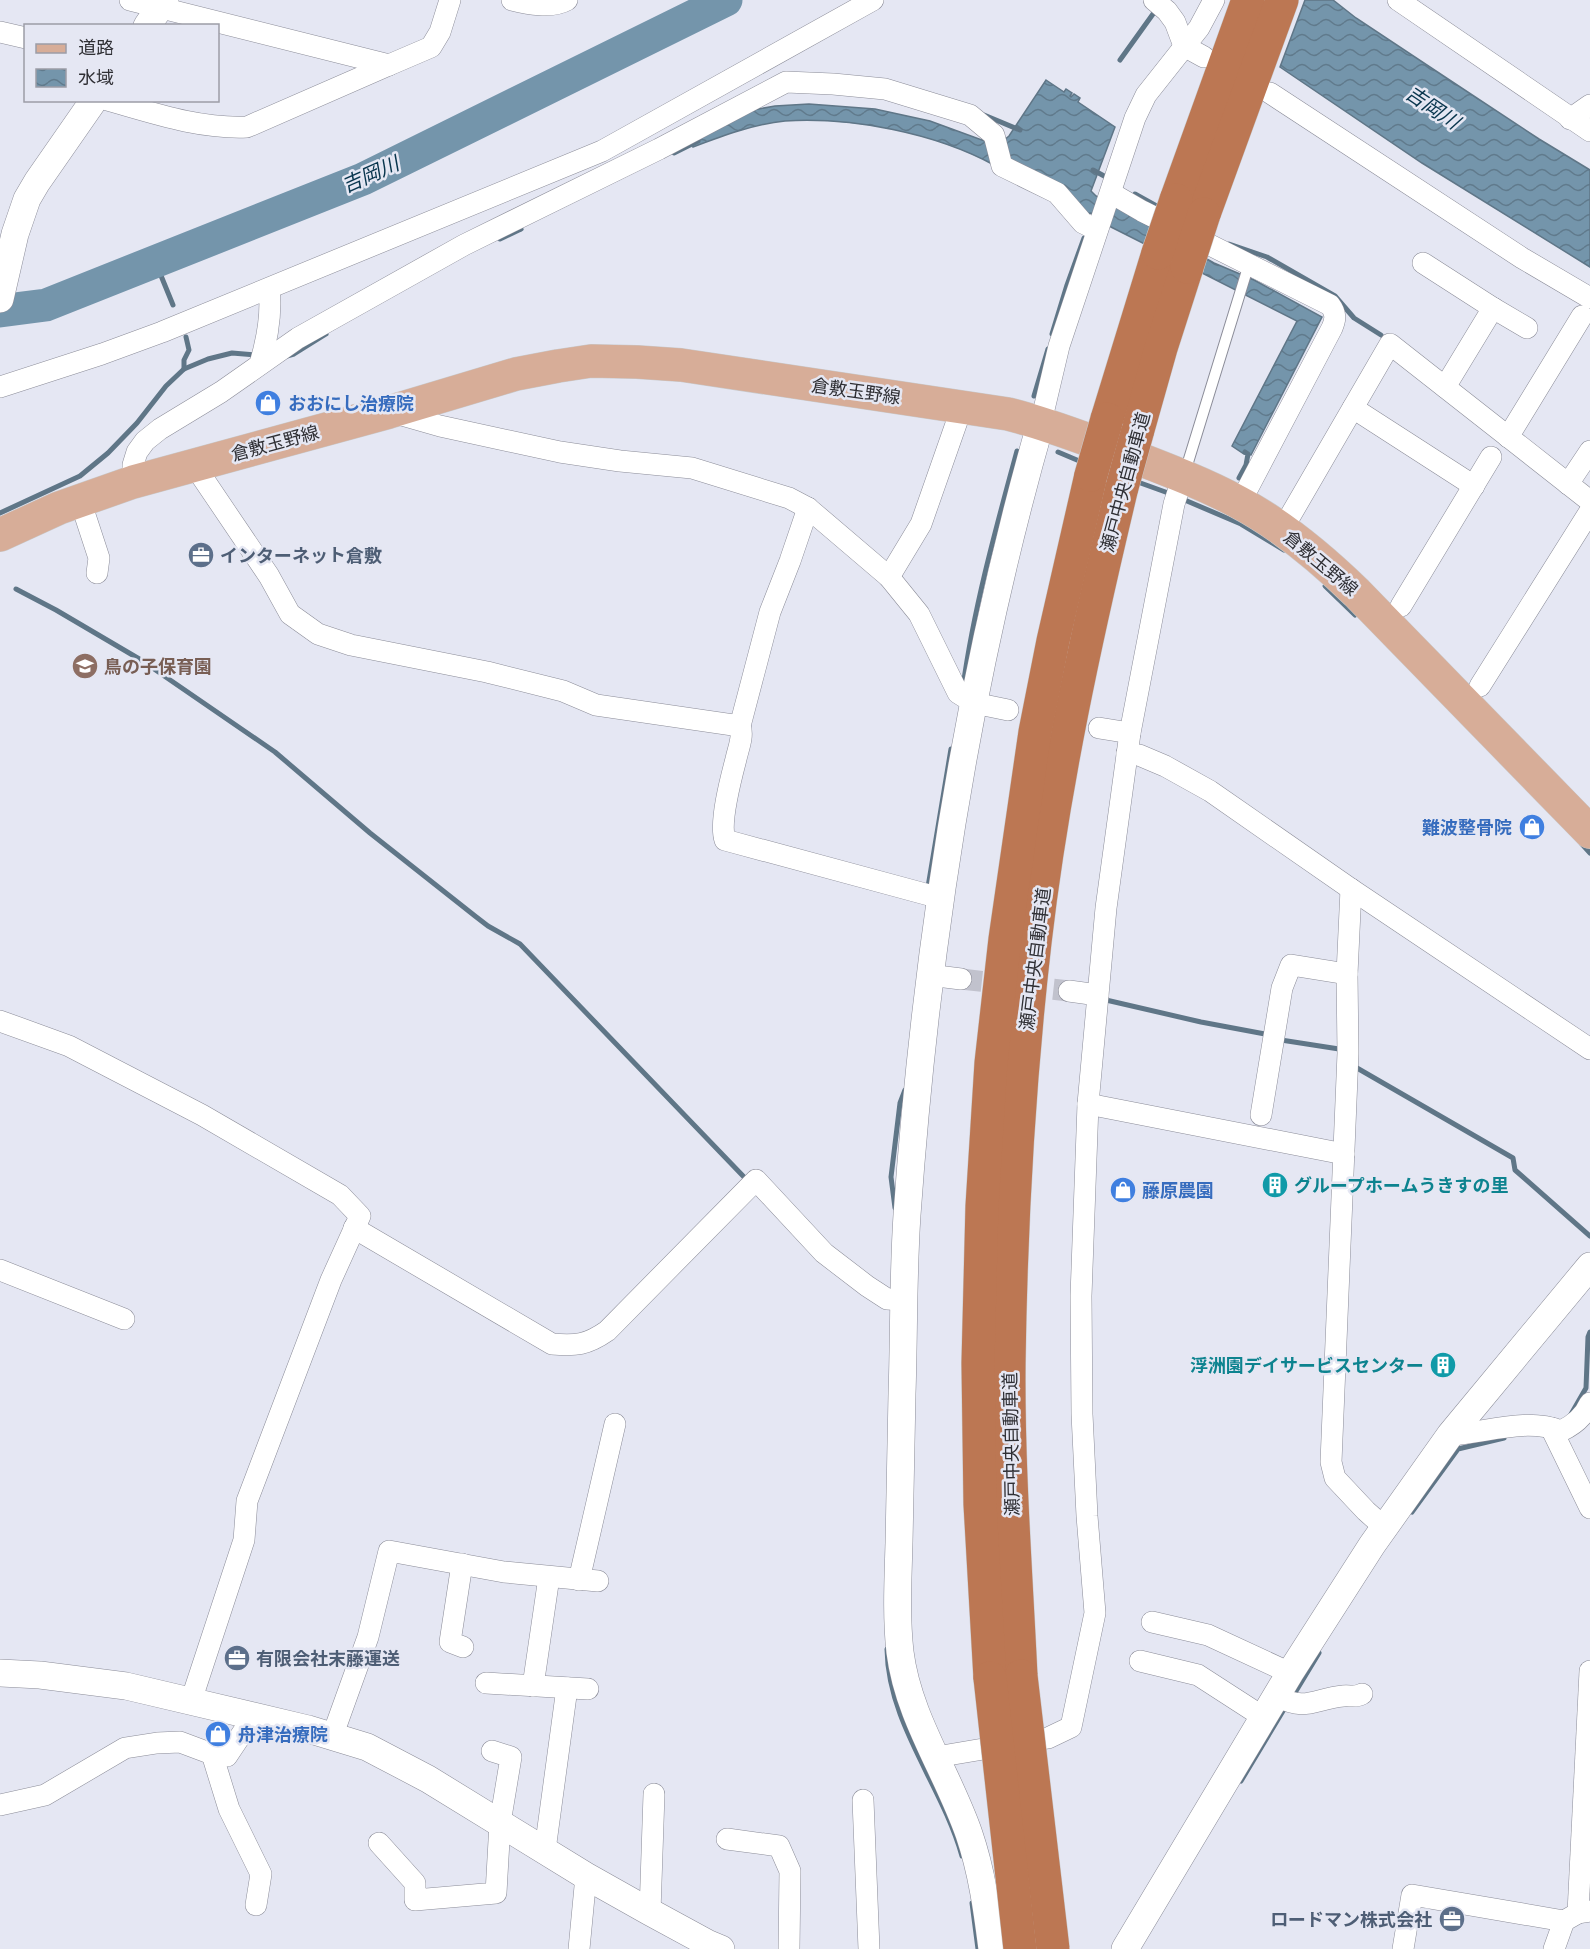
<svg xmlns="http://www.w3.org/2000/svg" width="1590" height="1949" font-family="Quicksand,'Noto Sans JP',sans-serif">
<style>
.water{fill:url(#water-waves);stroke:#5f7687;stroke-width:1.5}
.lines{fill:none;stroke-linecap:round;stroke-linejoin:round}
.stream{stroke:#5f7687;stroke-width:5}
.river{stroke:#7495ab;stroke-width:33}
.minor-tunnel{stroke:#c1c2cd;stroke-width:21;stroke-dasharray:21 10;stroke-linecap:butt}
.service-casing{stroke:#8b8c98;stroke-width:12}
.minor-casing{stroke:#8b8c98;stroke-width:22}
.tertiary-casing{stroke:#8b8c98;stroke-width:28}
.primary-casing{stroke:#c9c9ca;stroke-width:34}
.motorway-casing{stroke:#c9c9ca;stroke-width:34}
.service{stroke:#fff;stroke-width:10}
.minor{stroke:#fff;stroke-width:21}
.tertiary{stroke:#fff;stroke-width:27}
.primary{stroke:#d7ad98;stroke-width:33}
.motorway{stroke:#bc7753;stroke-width:33}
.motorway-bridge-casing{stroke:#c9c9ca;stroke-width:34;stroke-linecap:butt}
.motorway-bridge{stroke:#bc7753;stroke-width:33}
.labels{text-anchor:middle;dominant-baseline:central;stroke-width:5;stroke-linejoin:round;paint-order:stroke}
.street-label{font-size:18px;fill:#2f2f34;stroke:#e5e7f3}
.shop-label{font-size:18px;font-weight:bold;fill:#366cbe;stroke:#e5e7f3;text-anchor:start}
.service-label{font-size:18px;font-weight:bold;fill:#4e5e75;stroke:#e5e7f3;text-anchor:start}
.education-label{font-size:18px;font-weight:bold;fill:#785e54;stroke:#e5e7f3;text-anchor:start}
.culture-label{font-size:18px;font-weight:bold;fill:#0d838f;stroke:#e5e7f3;text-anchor:start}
.water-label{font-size:20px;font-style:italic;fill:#08354d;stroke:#e5e7f3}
</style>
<defs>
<pattern id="water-waves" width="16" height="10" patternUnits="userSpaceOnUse" patternTransform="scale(1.5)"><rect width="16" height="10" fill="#7495ab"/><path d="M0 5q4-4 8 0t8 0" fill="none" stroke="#607a8c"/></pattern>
</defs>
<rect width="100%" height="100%" fill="#e5e7f3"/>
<g class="water">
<polygon points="1305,0 1333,0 1356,18 1445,77 1539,139 1590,170 1590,267 1422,163 1280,67"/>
<path d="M1046,80l18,12 2,-3 6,4 -2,3 1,1 3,-3 6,4 -2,4 37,25 -24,64 5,5 118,67 40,17 68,37 -71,138 -7,-1 -12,-8 65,-125 -186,-94 -20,-14 -8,1c-30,-16 -59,-34 -89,-49 -59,-32 -141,-48 -209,-44 -31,3 -63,15 -92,26l-2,-7 62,-30 22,-4 34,-2 66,5 55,12 60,22 14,-3 5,-4z"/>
</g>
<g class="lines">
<g class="stream">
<polyline points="1120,60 1153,14"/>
<polyline points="984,115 1020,130"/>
<polyline points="674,153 698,141"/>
<polyline points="1093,170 1106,177"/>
<polyline points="1135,194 1162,209"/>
<polyline points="500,239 521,229"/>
<polyline points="1229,244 1267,257 1335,296 1354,318 1381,335"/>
<polyline points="155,261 173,305"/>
<polyline points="1052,334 1067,285 1084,238"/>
<polyline points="287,356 294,354 326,334"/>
<polyline points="184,369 184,360 189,350 186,337"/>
<polyline points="1034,396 1048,349"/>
<polyline points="1058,452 1084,463"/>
<polyline points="1239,478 1246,465 1248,454 1245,452"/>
<polyline points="1135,481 1171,494"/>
<polyline points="1180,498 1241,524 1284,550"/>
<polyline points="0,513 80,476 108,453 137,423 166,386 184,369 208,359 232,353 257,355"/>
<polyline points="1325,586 1355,615"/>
<polyline points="16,589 56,610 141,660 275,752 370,833 475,916 488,926 520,944 745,1178"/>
<path d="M963,687c11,-80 33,-159 54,-236"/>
<polyline points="1581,843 1590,853"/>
<polyline points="928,887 951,749"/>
<polyline points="1106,1000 1201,1022 1265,1034"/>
<polyline points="1281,1040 1339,1049 1341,1053"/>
<polyline points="1357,1068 1513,1158 1515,1170 1590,1236"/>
<polyline points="895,1208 891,1177 900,1103 905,1090"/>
<polyline points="1570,1416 1586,1388 1588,1337 1590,1332"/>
<polyline points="1412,1512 1458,1449 1504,1438"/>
<path d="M887,1649c1,75 55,136 75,207"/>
<polyline points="1293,1696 1319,1653"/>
<polyline points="1241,1781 1286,1706"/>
<polyline points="972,1903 978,1949"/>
</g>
<polyline class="river" points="0,311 46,305 363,179 726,0"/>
<polyline class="minor-tunnel" points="961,979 1069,991"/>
<defs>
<polyline id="service" points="1185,472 1249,264"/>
<g id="minor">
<polyline points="130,0 389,65 431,47 440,32 450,0"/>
<path d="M512,0c16,4 39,9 55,0"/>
<polyline points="1154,0 1167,11 1175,22 1184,46 1204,57"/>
<polyline points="1398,0 1590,131"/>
<polyline points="0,32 26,38"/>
<polyline points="1270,93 1522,258 1590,298"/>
<path d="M107,100c46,13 92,29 140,27l142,-62"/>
<polyline points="1570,119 1590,105"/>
<path d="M1111,193l31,18 188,94c6,8 6,14 2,23l-92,175"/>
<polyline points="1423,263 1493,308 1527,328"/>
<path d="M260,364c7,-24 12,-51 9,-75"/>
<polyline points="0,387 102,354 162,332 602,151 873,0"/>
<polyline points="1445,387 1493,308"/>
<polyline points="1353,408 1474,486"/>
<polyline points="391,412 440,426 560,452 620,461 692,468 789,498 808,508 889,577 919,614 958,693 974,703 1008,710"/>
<polyline points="1041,422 1059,346 1135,118 1146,95 1199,28 1214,0"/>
<polyline points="1508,437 1582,316"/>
<polyline points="194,465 269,576 290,614 318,634 351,645 487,672 563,691 596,705 740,726 770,612 790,561 808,508"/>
<polyline points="133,482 133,465 137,452 145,441 160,429 221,392 298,338 464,245 659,149 786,82 833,84 885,89 970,115 994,135 1002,166 1057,193 1083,223 1097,230"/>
<polyline points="1568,484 1590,451"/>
<polyline points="80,500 99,558 97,573"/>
<polyline points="1282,530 1390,344 1590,501"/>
<polyline points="889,577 921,524 962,407"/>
<polyline points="1401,606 1491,457"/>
<polyline points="1480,686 1590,511"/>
<path d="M740,726c4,10 -2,23 -4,33 -5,19 -17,64 -11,81l215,58"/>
<polyline points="1099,728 1130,733"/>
<polyline points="1127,753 1139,755 1165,766 1210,791 1351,889 1590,1049"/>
<polyline points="1351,889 1347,974 1348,1053 1331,1462 1335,1478 1366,1511 1384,1527"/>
<polyline points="929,975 961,979"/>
<polyline points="1069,991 1098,995"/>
<polyline points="0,1021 69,1046 202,1115 340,1195 360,1216 331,1280 247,1501 244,1540 191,1701"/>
<polyline points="1088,1104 1344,1154"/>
<polyline points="1261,1115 1282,988 1291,965 1347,974"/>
<path d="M354,1228l198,116c24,2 35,1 55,-13l149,-151 68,73 43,33 20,13 18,1"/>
<polyline points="0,1270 124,1319"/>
<polyline points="1551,1428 1590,1508"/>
<path d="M1450,1435c36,-2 75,-18 111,-4 13,-6 23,-14 29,-28"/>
<polyline points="462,1564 450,1642 463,1647"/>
<polyline points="579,1580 615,1424"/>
<polyline points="1152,1622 1208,1635 1290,1673"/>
<polyline points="1140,1661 1198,1675 1263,1717"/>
<polyline points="486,1683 588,1689"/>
<polyline points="533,1686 549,1577"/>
<path d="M1276,1696c31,16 37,3 67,0 7,-1 11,2 19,-2"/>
<polyline points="332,1737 368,1637 389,1551 504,1572 598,1581"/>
<polyline points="212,1754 229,1809 261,1874 256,1905"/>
<polyline points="936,1757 1048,1738 1071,1727 1095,1613 1087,1516 1082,1414 1081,1296 1088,1104 1106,908 1130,733 1174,504 1183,476"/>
<polyline points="863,1800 869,1949"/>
<polyline points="0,1805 45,1795 125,1748 157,1743 180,1742 212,1754 227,1756 249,1723 251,1715"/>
<polyline points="727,1839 779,1846 790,1871 789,1949"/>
<polyline points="379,1843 415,1883 415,1900 496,1893 500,1823 511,1757 492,1751"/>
<polyline points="545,1850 567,1688"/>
<polyline points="650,1912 654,1794"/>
<polyline points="1578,1913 1590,1671"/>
<polyline points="579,1949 586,1876"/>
<polyline points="1403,1949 1412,1895 1564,1921 1578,1913 1590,1911"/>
<polyline points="1554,1949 1564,1921"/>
</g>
<g id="tertiary">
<polyline points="147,26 165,0"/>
<polyline points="0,299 15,234 27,199 37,182 94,100"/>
<polyline points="0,1673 40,1675 126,1686 308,1729 367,1747 428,1779 586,1876 650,1912 709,1944 721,1949"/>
<path d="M992,1949c-5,-39 -10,-77 -23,-115 -21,-61 -61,-117 -69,-182 -4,-36 -2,-73 -1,-109 1,-50 2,-99 3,-149 2,-59 1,-120 5,-179 19,-268 60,-535 134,-793"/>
<polyline points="1125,1949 1290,1673 1372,1545 1450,1435 1590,1266"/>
</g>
<path id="primary" d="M0,535l59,-27 74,-26 256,-70 127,-38 42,-8 33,-5 46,1 44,3 327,49c37,9 72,23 108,36 41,16 83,31 122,52 44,23 84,57 119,91l233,239"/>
<g id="motorway">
<polyline points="1176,200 1248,0"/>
<polyline points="1204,214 1282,0"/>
<polyline points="1107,419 1158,253"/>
<polyline points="1137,433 1161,348 1187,267"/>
<path d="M1021,1676c-5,-105 -13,-209 -12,-313 2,-141 10,-282 26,-421 18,-154 51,-305 87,-455"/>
<polyline points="990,1678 980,1504 978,1363 982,1206 991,1063 1005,939 1035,732 1053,641 1091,475"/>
</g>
</defs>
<use href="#service" class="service-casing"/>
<use href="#minor" class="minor-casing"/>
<use href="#tertiary" class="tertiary-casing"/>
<use href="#primary" class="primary-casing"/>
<use href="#motorway" class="motorway-casing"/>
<use href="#service" class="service"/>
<use href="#minor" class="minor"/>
<use href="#tertiary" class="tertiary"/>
<use href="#primary" class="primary"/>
<use href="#motorway" class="motorway"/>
<defs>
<g id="motorway-bridge">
<polyline points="1158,253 1176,200"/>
<polyline points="1187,267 1204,214"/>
<polyline points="1091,475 1107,419"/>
<polyline points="1122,487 1137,433"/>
<polyline points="1021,1676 1053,1949"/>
<polyline points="990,1678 1020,1949"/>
</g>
</defs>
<use href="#motorway-bridge" class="motorway-bridge-casing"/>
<use href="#motorway-bridge" class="motorway-bridge"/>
</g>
<defs>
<symbol id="shop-disc" viewBox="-11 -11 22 22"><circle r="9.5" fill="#3f7fe0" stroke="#e5e7f3"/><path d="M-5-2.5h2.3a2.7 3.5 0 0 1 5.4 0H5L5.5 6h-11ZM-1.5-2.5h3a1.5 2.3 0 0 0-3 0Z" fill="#fff"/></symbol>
<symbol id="office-disc" viewBox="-11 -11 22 22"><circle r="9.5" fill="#5c6f8a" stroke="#e5e7f3"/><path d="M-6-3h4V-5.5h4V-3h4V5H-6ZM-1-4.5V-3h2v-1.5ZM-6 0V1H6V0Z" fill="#fff"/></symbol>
<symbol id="school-disc" viewBox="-11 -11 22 22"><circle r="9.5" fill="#8d6e63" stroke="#e5e7f3"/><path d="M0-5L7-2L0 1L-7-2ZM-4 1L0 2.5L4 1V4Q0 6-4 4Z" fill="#fff"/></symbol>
<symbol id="building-disc" viewBox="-11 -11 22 22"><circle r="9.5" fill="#0f9aa8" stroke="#e5e7f3"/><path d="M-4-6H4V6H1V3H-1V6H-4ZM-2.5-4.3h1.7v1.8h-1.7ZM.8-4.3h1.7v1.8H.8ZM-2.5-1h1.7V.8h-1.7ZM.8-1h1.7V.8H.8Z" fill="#fff"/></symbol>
</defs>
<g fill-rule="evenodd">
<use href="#shop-disc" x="253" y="388" width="30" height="30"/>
<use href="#office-disc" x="186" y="540" width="30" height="30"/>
<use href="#school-disc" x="70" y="651" width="30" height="30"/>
<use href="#shop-disc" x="1517" y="812" width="30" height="30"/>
<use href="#building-disc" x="1260" y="1170" width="30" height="30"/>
<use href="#shop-disc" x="1108" y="1175" width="30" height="30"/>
<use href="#building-disc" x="1428" y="1350" width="30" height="30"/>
<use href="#office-disc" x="222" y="1643" width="30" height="30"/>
<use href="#shop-disc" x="203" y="1719" width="30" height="30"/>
<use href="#office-disc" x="1437" y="1904" width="30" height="30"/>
</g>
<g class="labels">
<g class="street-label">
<text transform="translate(856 391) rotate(8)">倉敷玉野線</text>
<text transform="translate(275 443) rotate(-15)">倉敷玉野線</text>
<text transform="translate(1125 482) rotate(-75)">瀬戸中央自動車道</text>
<text transform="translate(1321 563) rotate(40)">倉敷玉野線</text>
<text transform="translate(1035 959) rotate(-83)">瀬戸中央自動車道</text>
<text transform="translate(1011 1444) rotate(-91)">瀬戸中央自動車道</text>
</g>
<g class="shop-label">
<text x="288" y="403">おおにし治療院</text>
<text x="1512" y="827" text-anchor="end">難波整骨院</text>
<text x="1142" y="1190">藤原農園</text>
<text x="238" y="1734">舟津治療院</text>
</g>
<g class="service-label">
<text x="220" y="555">インターネット倉敷</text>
<text x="256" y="1658">有限会社末藤運送</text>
<text x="1432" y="1919" text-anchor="end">ロードマン株式会社</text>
</g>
<g class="education-label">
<text x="104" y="666">鳥の子保育園</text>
</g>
<g class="culture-label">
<text x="1294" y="1185">グループホームうきすの里</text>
<text x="1424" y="1365" text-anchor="end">浮洲園デイサービスセンター</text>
</g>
<g class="water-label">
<text transform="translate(1433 107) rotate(34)">吉岡川</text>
<text transform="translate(370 174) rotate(-24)">吉岡川</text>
</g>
</g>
<rect x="24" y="24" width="195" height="78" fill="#e5e7f3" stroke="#9c9da7" stroke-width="1.5"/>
<rect x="36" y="44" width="30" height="9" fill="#d7ad98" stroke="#9c9da7" stroke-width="1.5"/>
<text x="78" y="54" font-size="18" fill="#2f2f34">道路</text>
<rect x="36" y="69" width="30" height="18" fill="url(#water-waves)" stroke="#9c9da7" stroke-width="1.5"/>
<text x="78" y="84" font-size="18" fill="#2f2f34">水域</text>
</svg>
